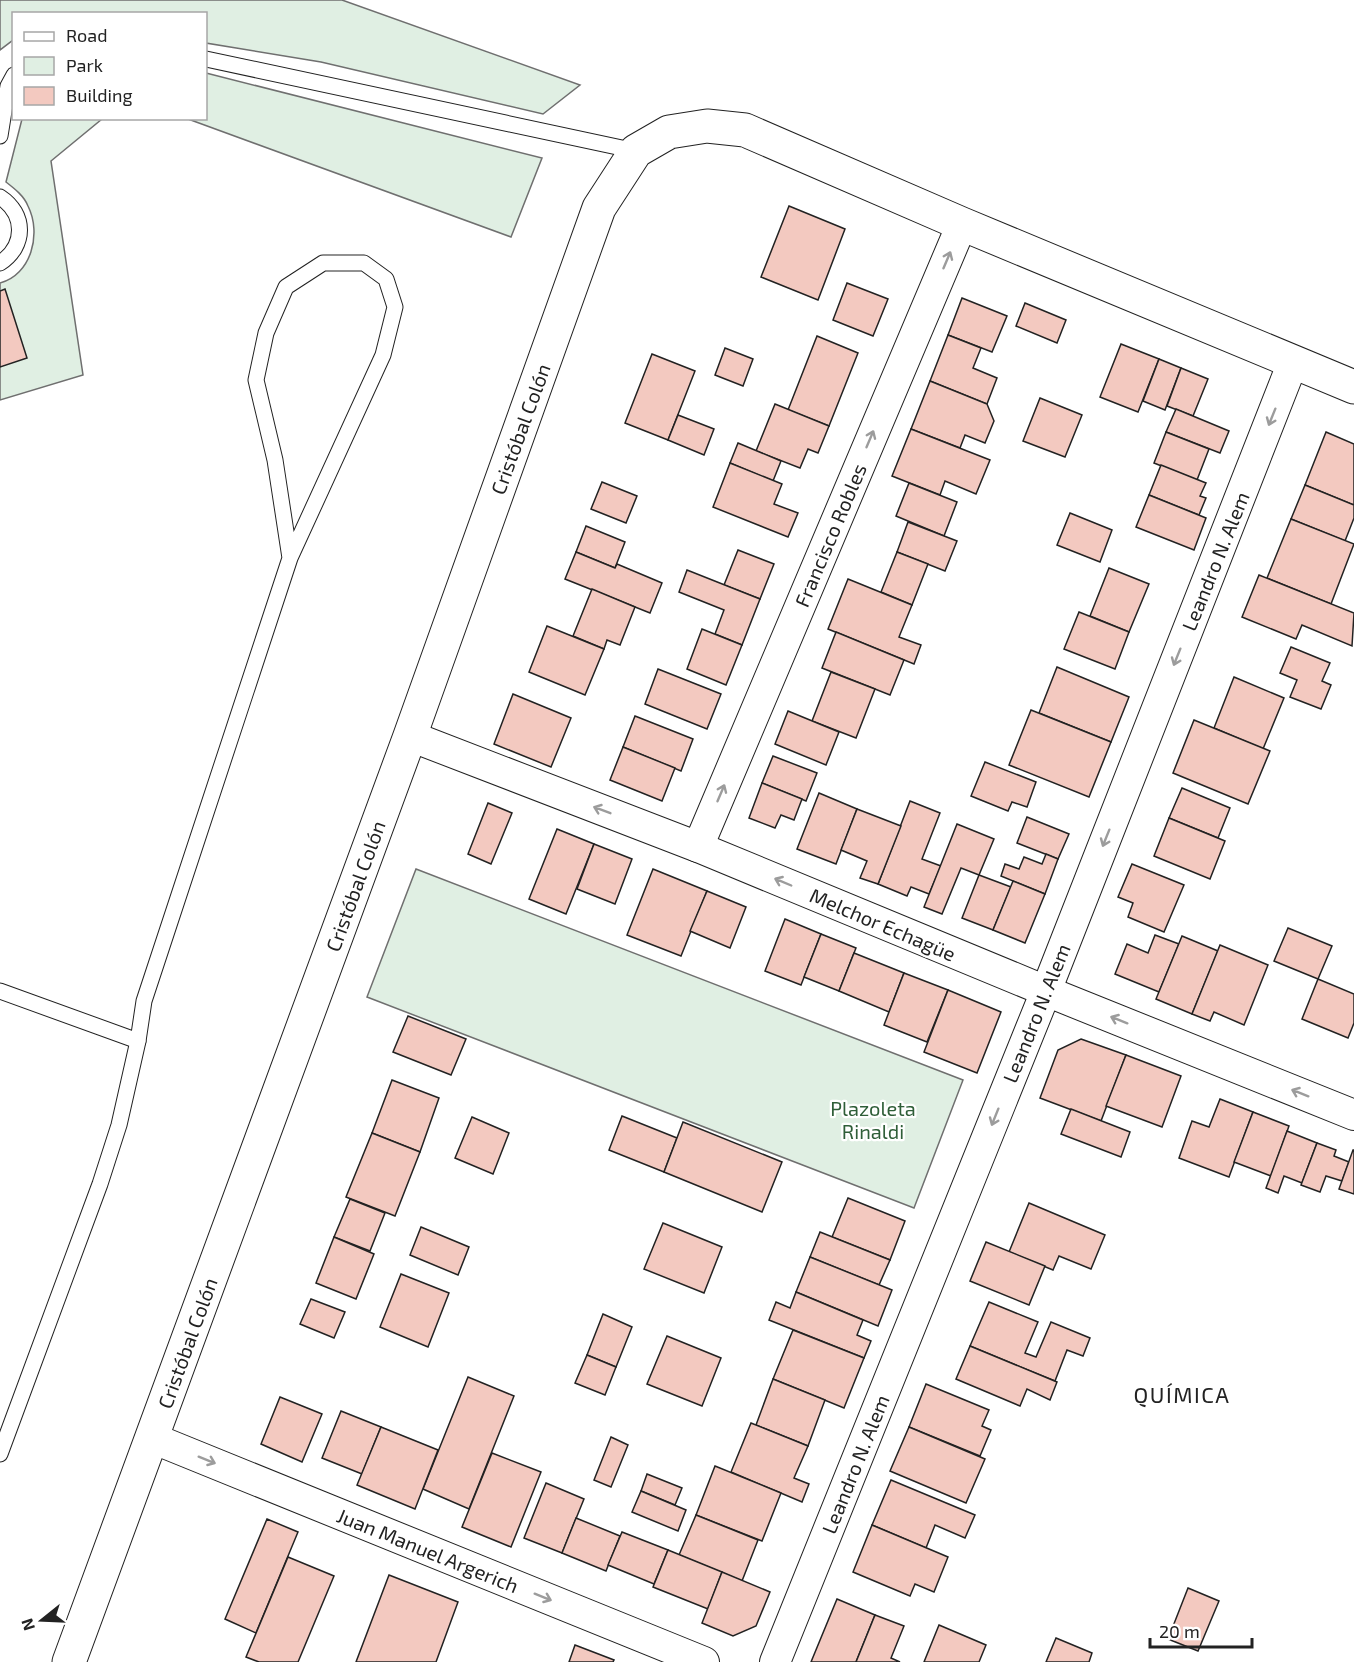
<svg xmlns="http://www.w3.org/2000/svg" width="1354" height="1662" font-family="'Exo 2',sans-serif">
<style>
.green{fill:#e0efe3;stroke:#6f6f6f;stroke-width:1.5}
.building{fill:#f3c9c0;stroke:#222;stroke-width:1.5}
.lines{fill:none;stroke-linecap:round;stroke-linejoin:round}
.lane-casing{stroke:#222;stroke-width:17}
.street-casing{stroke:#222;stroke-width:32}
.secondary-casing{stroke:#222;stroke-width:35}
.lane{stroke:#fff;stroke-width:15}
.street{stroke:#fff;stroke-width:30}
.secondary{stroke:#fff;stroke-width:33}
.oneway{stroke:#9c9c9c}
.labels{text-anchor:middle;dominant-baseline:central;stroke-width:4.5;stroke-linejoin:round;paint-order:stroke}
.street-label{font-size:20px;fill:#222;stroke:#fff}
.park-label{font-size:20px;fill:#2f5e38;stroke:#fff}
.quarter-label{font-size:22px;letter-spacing:1.5px;fill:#222;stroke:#fff}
</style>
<rect width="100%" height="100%" fill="#fff"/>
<g class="green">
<polygon points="0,0 342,0 580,85 543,114 321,62 206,43 206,14 14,14 13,40 0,50"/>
<polygon points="206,73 542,158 511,237 188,119 206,118"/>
<path d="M22,119h80l-51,42 32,214 -83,25v-117c31,-8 42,-49 28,-77 -4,-10 -13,-17 -22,-24z"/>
<polygon points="416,869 963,1080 914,1208 367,997"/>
</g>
<g class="building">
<polygon points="789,206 845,229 818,300 761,277"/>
<polygon points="847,283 888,299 873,336 833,320"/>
<polygon points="5,289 27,358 0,367 0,291"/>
<polygon points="962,298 1007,316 992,352 948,335"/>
<polygon points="1025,303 1066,320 1057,343 1016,326"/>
<polygon points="948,335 981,348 973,368 997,378 987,404 930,381"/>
<polygon points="817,336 858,353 829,426 788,410"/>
<polygon points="1121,344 1159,359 1138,412 1100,397"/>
<polygon points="725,348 753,359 743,386 715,375"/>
<polygon points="652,354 695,371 668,440 625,423"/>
<polygon points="1159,359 1181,368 1165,410 1143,401"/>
<polygon points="1181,368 1208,379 1193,416 1167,406"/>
<polygon points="930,381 987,404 994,421 985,443 965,435 960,448 911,429"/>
<polygon points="1040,398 1082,415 1065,457 1023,441"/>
<polygon points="775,404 829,426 818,453 808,449 800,468 756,451"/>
<polygon points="1176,409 1229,431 1220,453 1166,432"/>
<polygon points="678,415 714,429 704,455 668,440"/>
<polygon points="911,429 990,460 976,494 945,481 940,495 892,476"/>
<polygon points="1166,432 1209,449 1197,480 1154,463"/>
<polygon points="1326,432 1354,444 1354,505 1305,485"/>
<polygon points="738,443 781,461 773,481 730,463"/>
<polygon points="730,463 782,484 774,504 798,513 788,537 713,507"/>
<polygon points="1161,465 1206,483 1200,496 1206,498 1199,515 1149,495"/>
<polygon points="602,482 637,496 626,523 591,509"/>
<polygon points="909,483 957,502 944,536 896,516"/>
<polygon points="1305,485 1354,505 1354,518 1345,541 1291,519"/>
<polygon points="1149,495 1206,518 1194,550 1136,527"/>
<polygon points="1070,513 1112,530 1100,562 1057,545"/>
<polygon points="1291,519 1354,544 1331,604 1267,578"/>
<polygon points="908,522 957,541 945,571 897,552"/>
<polygon points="586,526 625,542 615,568 576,552"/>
<polygon points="738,550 774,564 760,599 724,585"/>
<polygon points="576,552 615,568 617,564 662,583 650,613 565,579"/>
<polygon points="897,552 928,564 912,605 881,592"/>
<polygon points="1109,568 1149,584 1129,632 1090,616"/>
<polygon points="687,570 760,599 742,645 715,634 724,610 679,592"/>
<polygon points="1259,575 1354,613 1352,646 1302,625 1296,639 1242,617"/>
<polygon points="848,579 912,605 899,637 921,645 914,664 828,629"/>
<polygon points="592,589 635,607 620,645 607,640 604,649 573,636"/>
<polygon points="1079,612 1129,632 1115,669 1064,649"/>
<polygon points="547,626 604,649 585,695 529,672"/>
<polygon points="702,629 742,645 726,685 687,669"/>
<polygon points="836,632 904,660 890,695 822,668"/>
<polygon points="1291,647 1330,663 1322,681 1331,685 1321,709 1290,697 1297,680 1280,673"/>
<polygon points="1057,667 1129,697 1111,742 1039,713"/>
<polygon points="658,669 721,694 707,729 645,704"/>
<polygon points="831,672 875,689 856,738 812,721"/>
<polygon points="1234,677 1284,698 1263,749 1214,728"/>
<polygon points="513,694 571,718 551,767 494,744"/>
<polygon points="1031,710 1111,742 1089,797 1009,765"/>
<polygon points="788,711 839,732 826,765 775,744"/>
<polygon points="635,716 693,739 681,771 623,747"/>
<polygon points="1194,720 1270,751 1248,804 1173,773"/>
<polygon points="623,747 675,768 662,801 610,780"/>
<polygon points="773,756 817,773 806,801 762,783"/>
<polygon points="985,762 1036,782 1027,807 1012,802 1008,811 971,796"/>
<polygon points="762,783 802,799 794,820 781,815 775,828 749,818"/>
<polygon points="1182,788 1230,808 1218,838 1169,818"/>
<polygon points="819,793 857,809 836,864 797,849"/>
<polygon points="910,801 940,813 922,859 941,866 929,894 911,887 907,896 878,884"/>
<polygon points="488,803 512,813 491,864 468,854"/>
<polygon points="857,809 901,826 878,884 860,878 867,861 841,850"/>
<polygon points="1027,817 1069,834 1058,859 1017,843"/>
<polygon points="1169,818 1225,841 1210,879 1154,856"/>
<polygon points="957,824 994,839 979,875 961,868 942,914 924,907"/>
<polygon points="557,829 594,844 566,914 529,899"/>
<polygon points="594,844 632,859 615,904 577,889"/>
<polygon points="1046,854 1058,859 1045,894 1001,876 1005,864 1019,869 1024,857 1042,864"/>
<polygon points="1132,864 1184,885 1164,932 1128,917 1133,903 1118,897"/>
<polygon points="653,869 707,891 681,956 627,935"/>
<polygon points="979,875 1011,887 993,930 962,918"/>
<polygon points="1013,881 1045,894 1025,943 993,930"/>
<polygon points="707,891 746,907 730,948 690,931"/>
<polygon points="785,919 821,934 801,985 765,971"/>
<polygon points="1288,928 1332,946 1318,979 1274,961"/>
<polygon points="821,934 856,948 839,991 804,977"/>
<polygon points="1155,935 1179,944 1159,992 1115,974 1127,944 1148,953"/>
<polygon points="1182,936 1218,951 1192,1014 1156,999"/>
<polygon points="1220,945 1268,965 1244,1025 1214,1012 1210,1021 1192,1014"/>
<polygon points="854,953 904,973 889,1012 839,991"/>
<polygon points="904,973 948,990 927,1042 884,1025"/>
<polygon points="1318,979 1354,994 1354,1023 1348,1038 1302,1019"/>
<polygon points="948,990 1001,1012 977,1073 924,1052"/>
<polygon points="408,1016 466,1039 451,1075 393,1052"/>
<polygon points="1081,1039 1126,1055 1101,1121 1040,1098 1058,1050"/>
<polygon points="1126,1055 1181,1076 1162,1127 1106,1106"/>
<polygon points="392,1080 439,1098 420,1152 372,1133"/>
<polygon points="1220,1099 1253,1112 1229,1177 1179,1158 1192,1121 1209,1127"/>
<polygon points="1071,1109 1130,1132 1121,1157 1061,1134"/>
<polygon points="1253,1112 1289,1126 1271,1176 1234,1162"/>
<polygon points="622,1116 677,1138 664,1172 609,1150"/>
<polygon points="472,1117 509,1133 493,1174 455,1158"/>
<polygon points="683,1122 782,1162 762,1212 664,1172"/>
<polygon points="1287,1131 1317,1143 1302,1183 1284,1176 1278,1193 1266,1188"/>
<polygon points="372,1133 420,1152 395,1216 346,1197"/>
<polygon points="1317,1143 1336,1150 1334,1156 1349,1162 1342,1181 1326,1176 1320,1192 1301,1185"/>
<polygon points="1353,1150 1354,1150 1354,1194 1339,1189"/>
<polygon points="848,1198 905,1221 890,1260 832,1237"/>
<polygon points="350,1199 385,1213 370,1251 334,1237"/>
<polygon points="1029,1203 1105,1235 1091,1269 1059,1256 1053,1270 1009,1252"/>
<polygon points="663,1223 722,1247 704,1293 644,1269"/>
<polygon points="421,1227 469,1247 458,1275 410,1255"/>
<polygon points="820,1232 890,1260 879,1285 810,1257"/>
<polygon points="334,1237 374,1254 356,1299 316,1283"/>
<polygon points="986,1242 1045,1266 1029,1305 970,1281"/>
<polygon points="810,1257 892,1290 878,1326 796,1292"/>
<polygon points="401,1274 449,1293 428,1347 380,1327"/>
<polygon points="796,1292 863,1320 857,1335 871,1341 864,1358 769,1320 776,1302 790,1308"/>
<polygon points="311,1299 345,1312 334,1338 300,1324"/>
<polygon points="989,1302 1038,1322 1025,1353 1036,1357 1051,1322 1090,1338 1083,1356 1067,1350 1055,1381 970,1346"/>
<polygon points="603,1314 632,1327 616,1367 587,1355"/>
<polygon points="793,1330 864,1358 844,1408 773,1379"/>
<polygon points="667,1336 721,1358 702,1406 647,1384"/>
<polygon points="970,1346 1057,1382 1050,1400 1027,1389 1020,1406 956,1379"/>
<polygon points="587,1355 616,1367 605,1395 575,1383"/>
<polygon points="468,1377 514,1396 469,1509 423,1489"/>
<polygon points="773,1379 825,1400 808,1446 756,1425"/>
<polygon points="926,1384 989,1410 982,1426 991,1430 980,1456 909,1427"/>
<polygon points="280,1397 322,1414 302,1462 261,1444"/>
<polygon points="341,1411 381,1427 362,1474 322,1458"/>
<polygon points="751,1423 808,1446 794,1478 809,1484 802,1502 731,1472"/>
<polygon points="381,1427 438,1450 415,1509 357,1485"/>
<polygon points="909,1427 985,1459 966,1503 890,1471"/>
<polygon points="611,1437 628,1445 611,1487 594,1480"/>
<polygon points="492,1453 541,1472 511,1547 462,1527"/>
<polygon points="715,1466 781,1493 762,1541 696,1515"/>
<polygon points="647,1474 682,1488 675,1505 641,1491"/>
<polygon points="891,1480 975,1515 965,1538 935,1525 926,1548 872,1525"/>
<polygon points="546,1483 584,1499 562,1553 524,1538"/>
<polygon points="641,1491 686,1510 678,1531 632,1512"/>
<polygon points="696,1515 758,1540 742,1581 679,1555"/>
<polygon points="576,1518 620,1536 606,1571 562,1553"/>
<polygon points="267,1519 298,1532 256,1633 225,1619"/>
<polygon points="872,1525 948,1557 934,1592 915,1584 910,1596 853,1572"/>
<polygon points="622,1532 668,1550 654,1584 608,1565"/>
<polygon points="668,1550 722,1572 708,1609 653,1587"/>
<polygon points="288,1557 334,1576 298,1662 259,1662 246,1657"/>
<polygon points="722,1572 770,1592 756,1626 733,1636 702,1623"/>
<polygon points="389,1575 458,1602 436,1662 356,1662"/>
<polygon points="1188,1588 1219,1601 1198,1651 1168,1639"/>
<polygon points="837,1599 875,1615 856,1662 811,1662"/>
<polygon points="875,1615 904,1626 891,1658 900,1662 856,1662"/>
<polygon points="939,1625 986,1645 979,1662 924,1662"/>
<polygon points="1056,1638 1092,1653 1089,1662 1046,1662"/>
<polygon points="575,1645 614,1660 613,1662 569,1662"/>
</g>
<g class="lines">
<defs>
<g id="lane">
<polyline points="206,59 636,151"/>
<polyline points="0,136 8,86 14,75"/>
<path d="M0,197c26,17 26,49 0,66"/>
<polyline points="0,991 138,1041 119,1125 100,1184 0,1454"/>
<polyline points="138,1041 144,1001 290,558 383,355 395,307 386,279 364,263 323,263 286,287 266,333 256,380 275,460 290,558"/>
</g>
<g id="street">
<polyline points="410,736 698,847 1046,991 1354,1115"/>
<polyline points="698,847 962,224"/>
<polyline points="152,1438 704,1662"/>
<polyline points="775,1662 1046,991 1293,362"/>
</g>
<polyline id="secondary" points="69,1662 410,736 599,208 636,151 669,132 707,126 745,130 962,224 1354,387"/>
</defs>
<use href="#lane" class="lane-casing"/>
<use href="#street" class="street-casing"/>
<use href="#secondary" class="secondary-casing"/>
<use href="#lane" class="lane"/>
<use href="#street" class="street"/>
<use href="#secondary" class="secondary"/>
</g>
<defs><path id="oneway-shaft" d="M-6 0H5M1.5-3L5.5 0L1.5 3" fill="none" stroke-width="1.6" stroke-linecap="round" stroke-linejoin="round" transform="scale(1.5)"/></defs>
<g class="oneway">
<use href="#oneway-shaft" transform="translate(947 260) rotate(-67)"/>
<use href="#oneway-shaft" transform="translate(1272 417) rotate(112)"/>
<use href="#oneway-shaft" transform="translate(870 439) rotate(-67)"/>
<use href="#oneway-shaft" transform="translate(1177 657) rotate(112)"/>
<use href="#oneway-shaft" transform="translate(721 793) rotate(-67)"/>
<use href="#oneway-shaft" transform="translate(602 810) rotate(-159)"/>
<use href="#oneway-shaft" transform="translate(1106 838) rotate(112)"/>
<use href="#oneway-shaft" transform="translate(783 882) rotate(-157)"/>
<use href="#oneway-shaft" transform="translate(1119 1020) rotate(-158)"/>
<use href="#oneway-shaft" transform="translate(1300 1093) rotate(-158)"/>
<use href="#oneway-shaft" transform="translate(995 1117) rotate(112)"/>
<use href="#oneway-shaft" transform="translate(207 1460) rotate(22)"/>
<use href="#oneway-shaft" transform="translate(543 1597) rotate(22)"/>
</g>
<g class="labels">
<g class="street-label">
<text transform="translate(520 429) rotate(-70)">Cristóbal Colón</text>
<text transform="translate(830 535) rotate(-67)">Francisco Robles</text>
<text transform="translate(1215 561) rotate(-68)">Leandro N. Alem</text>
<text transform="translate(355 886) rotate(-70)">Cristóbal Colón</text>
<text transform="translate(883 924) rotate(23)">Melchor Echagüe</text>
<text transform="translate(1036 1013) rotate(-68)">Leandro N. Alem</text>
<text transform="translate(187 1343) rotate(-70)">Cristóbal Colón</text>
<text transform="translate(855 1464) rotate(-68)">Leandro N. Alem</text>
<text transform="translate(428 1550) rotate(22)">Juan Manuel Argerich</text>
</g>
<g class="park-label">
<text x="873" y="1108">Plazoleta<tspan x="873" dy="23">Rinaldi</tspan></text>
</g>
<g class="quarter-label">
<text x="1182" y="1394">QUÍMICA</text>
</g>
</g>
<rect x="12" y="12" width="195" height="108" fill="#ffffff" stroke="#a7a7a7" stroke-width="1.5"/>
<rect x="24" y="32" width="30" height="9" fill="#ffffff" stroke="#a7a7a7" stroke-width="1.5"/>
<text x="66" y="42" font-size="18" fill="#222222">Road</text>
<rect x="24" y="57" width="30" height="18" fill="#e0efe3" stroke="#a7a7a7" stroke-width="1.5"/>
<text x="66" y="72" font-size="18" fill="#222222">Park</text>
<rect x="24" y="87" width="30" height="18" fill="#f3c9c0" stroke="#a7a7a7" stroke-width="1.5"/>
<text x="66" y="102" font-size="18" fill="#222222">Building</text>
<g transform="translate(42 1620) rotate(252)" stroke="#ffffff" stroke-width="4.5" paint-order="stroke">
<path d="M0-4.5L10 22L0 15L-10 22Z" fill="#222222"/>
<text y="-9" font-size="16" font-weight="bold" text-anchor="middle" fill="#222222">N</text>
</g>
<path d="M1150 1638v9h102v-9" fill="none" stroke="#222222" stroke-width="3"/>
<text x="1159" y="1638" font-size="18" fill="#222222" stroke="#ffffff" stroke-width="4.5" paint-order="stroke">20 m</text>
</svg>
